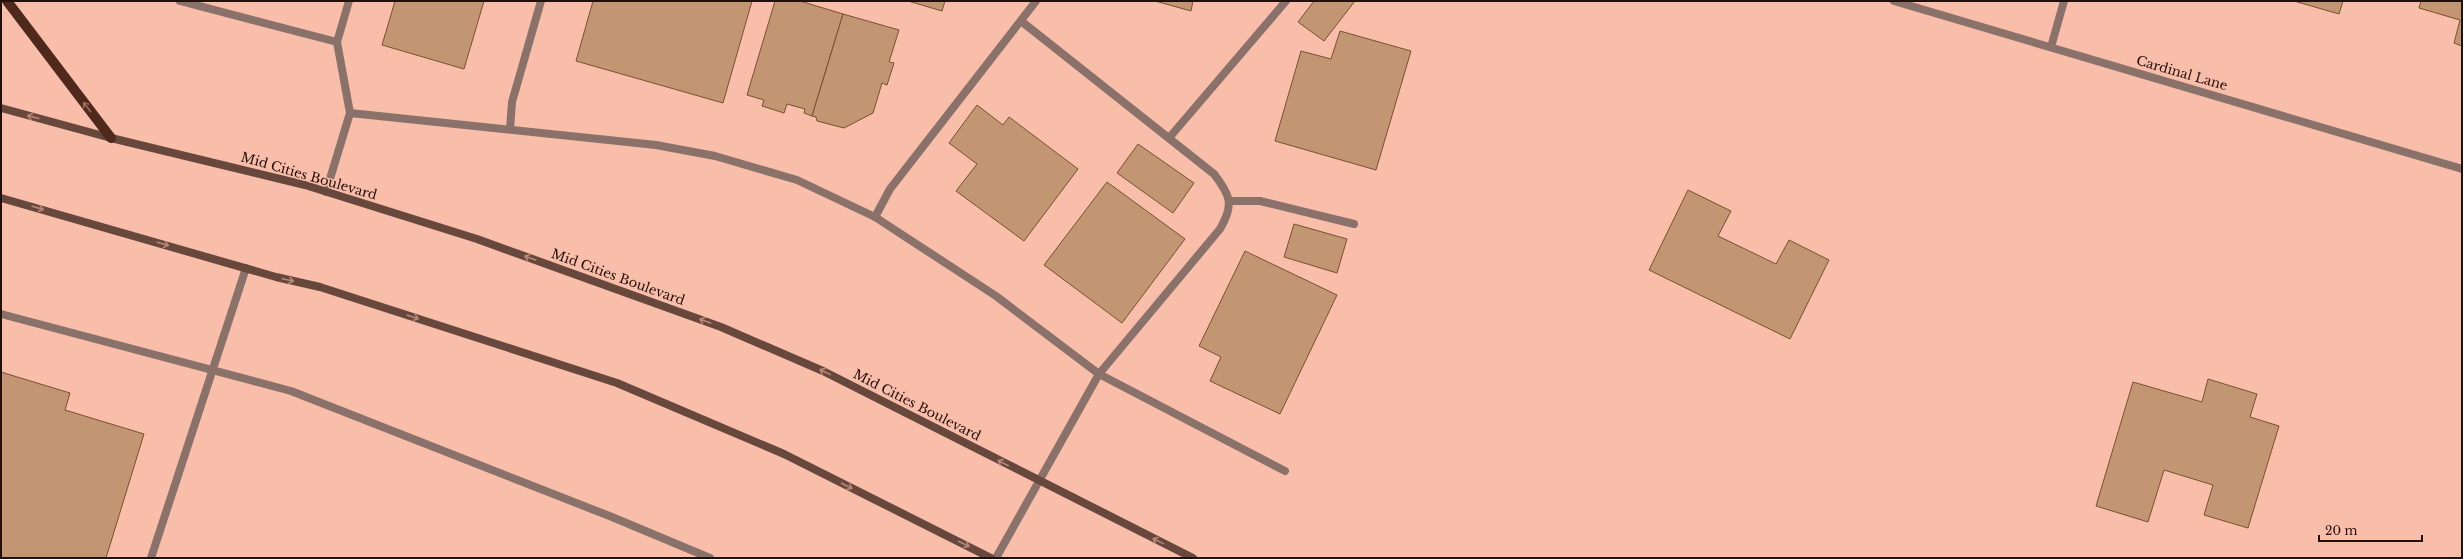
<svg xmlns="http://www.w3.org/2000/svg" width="2463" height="559" font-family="'Libre Baskerville',serif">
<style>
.building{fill:#c39673;stroke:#79502f}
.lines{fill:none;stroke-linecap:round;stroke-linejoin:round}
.service{stroke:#8a726a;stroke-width:8}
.minor{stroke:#8a726a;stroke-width:8}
.tertiary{stroke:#8a726a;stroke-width:8}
.secondary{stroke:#68473c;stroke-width:8}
.primary{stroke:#4f291c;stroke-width:10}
.oneway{stroke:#9b6c5c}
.oneway2{stroke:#b78878}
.labels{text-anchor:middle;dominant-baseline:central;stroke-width:3;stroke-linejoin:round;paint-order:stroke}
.street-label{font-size:13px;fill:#24100a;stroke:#f8beaa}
</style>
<rect width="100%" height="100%" fill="#f8beaa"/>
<g class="building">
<polygon points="395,1 484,1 464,69 382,45"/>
<polygon points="593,1 752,1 723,103 576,61"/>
<polygon points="775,1 800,1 843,14 812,116 804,113 805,109 787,104 784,113 762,106 764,100 747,95"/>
<polygon points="908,1 945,1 942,11"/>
<polygon points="1155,1 1193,1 1191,11"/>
<polygon points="1314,1 1355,1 1324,41 1298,22"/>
<polygon points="2294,1 2343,1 2339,14"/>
<polygon points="2421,1 2462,1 2462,46 2454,43 2460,20 2419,8"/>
<polygon points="843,14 899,30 889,62 894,63 887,85 882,83 873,113 844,128 817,121 816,117 812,116"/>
<polygon points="1340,31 1411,51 1376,170 1275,141 1301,51 1331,59"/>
<polygon points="977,105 1003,125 1009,117 1078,169 1024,241 956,191 977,164 949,143"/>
<polygon points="1138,144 1194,183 1173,213 1117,173"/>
<polygon points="1107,182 1185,239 1122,323 1044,265"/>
<polygon points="1688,190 1731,211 1718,236 1776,264 1789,240 1829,260 1790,339 1649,270"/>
<polygon points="1294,224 1347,239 1337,273 1284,257"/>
<polygon points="1245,251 1337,295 1280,414 1210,381 1221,357 1199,346"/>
<polygon points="1,372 70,393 65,410 144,434 106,558 1,558"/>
<polygon points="2208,379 2257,394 2250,417 2279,426 2248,528 2204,515 2213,485 2164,470 2148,522 2096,506 2133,382 2202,402"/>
</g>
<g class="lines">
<g class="service">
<polyline points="180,1 337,42 349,1"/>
<polyline points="350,113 656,145 715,156 797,180 875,217 996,296 1099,374 1285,471"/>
<polyline points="510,129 512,102 541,1"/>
<polyline points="1169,138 1286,1"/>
<polyline points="326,192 350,113 337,42"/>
<polyline points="1230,201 1260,201 1354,224"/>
<polyline points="875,217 890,189 1036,1"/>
<polyline points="1,314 291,391 612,517 710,558"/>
<polyline points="151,558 246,268"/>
<path d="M996,558l103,-184 121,-145c14,-24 11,-33 -6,-55l-193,-153"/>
</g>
<polyline class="minor" points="2051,47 2064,1"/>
<polyline class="tertiary" points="1894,1 2462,169"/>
<g class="secondary">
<polyline points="1,108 111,138 305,185 477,239 721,327 823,371 1193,558"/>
<polyline points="1,198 276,277 320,287 617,383 784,454 991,558"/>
</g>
<polyline class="primary" points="7,1 111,138"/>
</g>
<defs><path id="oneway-shaft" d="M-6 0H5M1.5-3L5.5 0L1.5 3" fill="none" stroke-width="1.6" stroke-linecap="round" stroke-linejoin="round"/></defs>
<use class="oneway" href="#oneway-shaft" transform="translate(87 107) rotate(-128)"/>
<g class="oneway2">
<use href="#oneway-shaft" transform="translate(33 117) rotate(-165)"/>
<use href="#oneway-shaft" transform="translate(38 208) rotate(16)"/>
<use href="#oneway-shaft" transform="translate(163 244) rotate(16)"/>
<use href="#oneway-shaft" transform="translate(530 258) rotate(-160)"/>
<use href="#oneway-shaft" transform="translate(288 280) rotate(12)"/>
<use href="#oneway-shaft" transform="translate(413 317) rotate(18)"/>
<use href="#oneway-shaft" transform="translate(705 321) rotate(-160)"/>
<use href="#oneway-shaft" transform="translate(825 372) rotate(-154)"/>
<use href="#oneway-shaft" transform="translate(1003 463) rotate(-153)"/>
<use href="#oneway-shaft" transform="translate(847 486) rotate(27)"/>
<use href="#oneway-shaft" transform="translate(1158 541) rotate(-154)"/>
<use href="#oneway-shaft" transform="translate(964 544) rotate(27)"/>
</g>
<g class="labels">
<g class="street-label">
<text transform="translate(2182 73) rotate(16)">Cardinal Lane</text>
<text transform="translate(309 176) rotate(16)">Mid Cities Boulevard</text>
<text transform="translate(618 277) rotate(20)">Mid Cities Boulevard</text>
<text transform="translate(917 405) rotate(27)">Mid Cities Boulevard</text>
</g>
</g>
<rect width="2463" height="559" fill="none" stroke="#24100a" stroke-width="4"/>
<path d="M2319 535v6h103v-6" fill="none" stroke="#24100a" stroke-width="2"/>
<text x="2325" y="535" font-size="12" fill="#24100a" stroke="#f8beaa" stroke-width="3" paint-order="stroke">20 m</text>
</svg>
